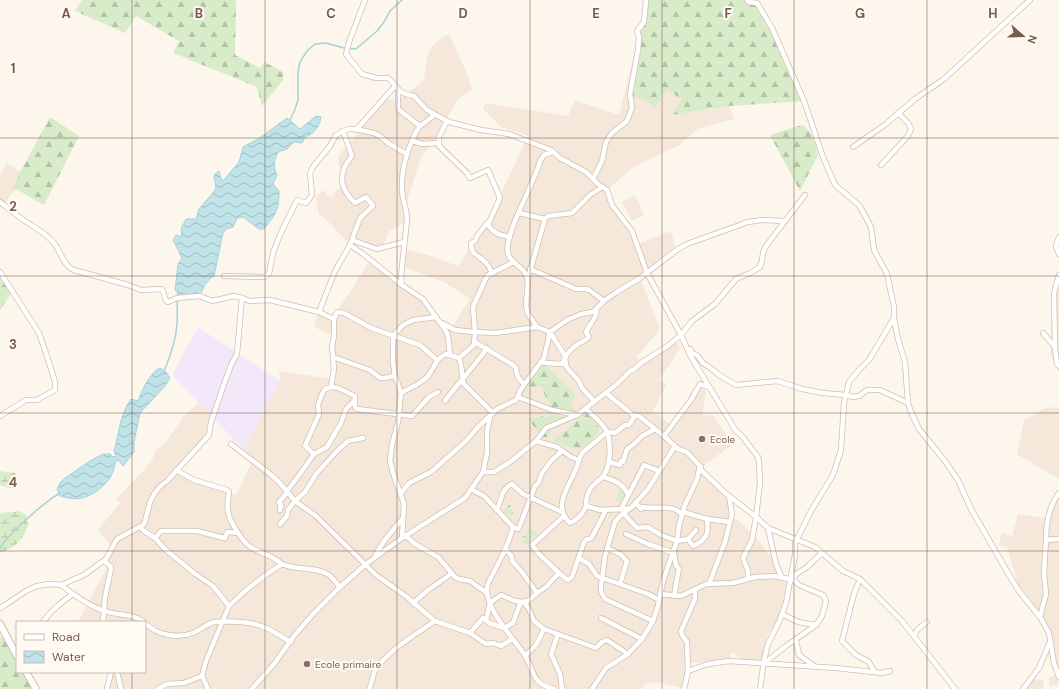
<svg xmlns="http://www.w3.org/2000/svg" width="1059" height="689" font-family="'DM Sans',sans-serif">
<style>
.residential{fill:#f5e8da}
.education{fill:#f3e8fa}
.forest{fill:url(#forest-firs)}
.wetland{fill:url(#wetland-marsh)}
.water{fill:url(#water-waves);stroke:#a5d3da}
.lines{fill:none;stroke-linecap:round;stroke-linejoin:round}
.stream{stroke:#a5d3da;stroke-width:1.5}
.minor-casing{stroke:#d1beb0;stroke-width:6}
.tertiary-casing{stroke:#d1beb0;stroke-width:8}
.minor{stroke:#fff;stroke-width:4.5}
.tertiary{stroke:#fff;stroke-width:6}
.grid{fill:none;stroke:#7a5c4d;stroke-width:1;stroke-opacity:0.55}
.education-dot{fill:#8d6e63;stroke:#fffaf3;stroke-width:1.5}
.labels{text-anchor:middle;dominant-baseline:central;stroke-width:4;stroke-linejoin:round;paint-order:stroke}
.education-label{font-size:10px;fill:#785e54;stroke:#fffaf3;text-anchor:start}
.grid-label{font-size:13px;text-anchor:middle;font-weight:bold;fill:#7a5c4d;stroke:#fffaf3;stroke-width:4;stroke-linejoin:round;paint-order:stroke}
</style>
<defs>
<pattern id="forest-firs" width="22" height="20" patternUnits="userSpaceOnUse"><rect width="22" height="20" fill="#d8ecc9"/><path d="M5 1l3.5 6h-7zM16 11l3.5 6h-7z" fill="#b4c2a5"/></pattern>
<pattern id="wetland-marsh" width="20" height="14" patternUnits="userSpaceOnUse"><rect width="20" height="14" fill="#d8ecc9"/><path d="M1 5h8M5 5V1M11 12h8M15 12V8" fill="none" stroke="#b4c2a5"/></pattern>
<pattern id="water-waves" width="16" height="10" patternUnits="userSpaceOnUse"><rect width="16" height="10" fill="#bfe3e8"/><path d="M0 5q4-4 8 0t8 0" fill="none" stroke="#a0bbbe"/></pattern>
</defs>
<rect width="100%" height="100%" fill="#fdf6ec"/>
<g class="residential">
<polygon points="449,34 467,74 472,90 458,99 439,132 420,160 406,204 405,223 389,231 382,249 346,241 332,225 319,214 316,197 323,190 330,197 343,185 345,182 338,162 339,155 386,100 400,99 424,80 427,57 430,50 436,42"/>
<polygon points="639,36 656,107 667,90 682,99 671,115 729,106 735,119 699,128 678,146 643,162 630,170 607,190 612,205 632,231 647,273 640,278 660,329 637,357 641,361 672,341 681,347 659,380 666,385 653,411 671,425 697,385 706,391 703,409 703,414 714,416 733,444 701,468 734,499 731,518 738,520 757,538 783,574 786,584 783,606 779,617 769,633 765,644 763,656 764,661 747,660 739,658 732,652 728,662 691,663 682,688 656,682 645,684 642,689 108,689 111,672 145,672 145,622 78,622 106,569 107,552 111,546 98,530 120,503 116,499 145,469 153,458 155,451 167,441 183,417 199,403 214,419 212,430 177,468 199,481 236,495 253,460 244,452 244,450 280,381 279,371 332,379 332,346 334,336 314,327 319,311 333,317 370,261 398,286 421,299 447,334 470,299 444,282 401,266 403,249 425,254 458,266 471,245 491,214 528,136 501,127 483,109 485,103 568,116 575,100 619,115"/>
<polygon points="7,163 20,172 12,186 16,189 0,209 0,175"/>
<polygon points="635,195 644,215 632,221 622,202"/>
<polygon points="671,231 675,246 648,268 638,244"/>
<polygon points="1053,288 1059,288 1059,373 1050,353"/>
<polygon points="1059,407 1059,479 1017,454 1024,421 1045,408"/>
<polygon points="1059,490 1059,684 1050,687 1048,678 1057,674 1051,659 1049,636 1041,613 1018,584 1007,547 999,545 1002,532 1012,536 1018,514 1047,518 1051,500"/>
<polygon points="1032,679 1044,680 1043,689 1022,689"/>
</g>
<polygon class="education" points="198,327 280,381 244,450 172,375"/>
<g class="forest">
<polygon points="82,0 236,0 235,55 260,68 264,62 283,72 283,80 262,106 257,87 173,53 179,41 136,16 125,33 75,11"/>
<polygon points="646,0 747,0 757,3 772,28 804,101 729,106 671,115 682,99 667,90 656,107 630,94 638,50 637,31 644,22"/>
<polygon points="50,117 79,136 44,205 12,187"/>
<path d="M802,125c11,6 13,19 16,30l-18,36 -30,-56z"/>
<polygon points="0,278 11,293 0,310"/>
<polygon points="543,363 576,396 570,404 575,412 551,408 543,391 543,387 526,386 527,390 521,395 522,391"/>
<path d="M586,412l14,17c-15,23 -23,24 -46,12v-3l11,-7 14,-13h3l1,-1 -2,-2z"/>
<polygon points="550,414 568,418 561,425 551,431 550,434 546,438 542,438 528,418 542,416 545,418 547,418"/>
<polygon points="620,486 626,493 626,496 618,502 616,501"/>
<polygon points="508,505 510,505 511,509 515,512 511,517 510,514 503,513"/>
<polygon points="528,529 530,529 532,531 536,531 538,535 532,538 530,537 530,543 527,544 522,542 524,539 522,537 527,535"/>
<polygon points="0,637 9,640 17,655 17,672 26,672 34,689 0,689"/>
</g>
<g class="wetland">
<polygon points="0,471 15,473 17,477 14,485 9,488 0,485"/>
<path d="M20,511l7,5c0,3 2,8 0,12 -4,12 -14,22 -27,24v-39z"/>
</g>
<g class="water">
<path d="M316,116l5,1c-1,9 -7,17 -16,20l-3,6 -8,-1 -7,7 -9,3c-4,8 -5,15 -1,23l-4,9 6,7c0,19 -3,23 -15,38h-5l-16,-12 -6,1 -4,9 -7,2 -3,4 -9,43c-7,4 -11,12 -14,19l-21,-1 -4,-4 3,-26 4,-6 -9,-18 3,-5 6,2 -1,-8 5,-10h10l3,-10 17,-20 -2,-14 5,-4 2,8 2,2 16,-19 4,-15 15,-8 29,-21 13,11z"/>
<path d="M160,368l6,4 4,6 -5,8 -25,27 -6,29v10l-11,14 -5,-6 -3,2c0,16 -17,32 -33,36 -7,2 -15,0 -22,-2l-3,-7 3,-6 5,-5 25,-17 13,-7h7l3,3 3,-1 -2,-5c5,-18 6,-37 17,-52l7,2c3,-9 13,-30 22,-33z"/>
</g>
<g class="lines">
<g class="stream">
<polyline points="290,120 295,109 298,100 298,72 300,62 307,51 315,44 326,43 344,48 356,49 377,31 384,22 390,11 402,0"/>
<path d="M164,371c7,-16 12,-30 13,-48 1,-11 -1,-21 1,-32"/>
<path d="M0,549c6,-14 46,-48 60,-56"/>
</g>
<defs>
<g id="minor">
<path d="M365,0l-16,42 -3,12 16,20 14,4h12c12,10 8,15 26,18l13,14 22,12 32,8 28,4 42,16 9,8 26,14 12,12 9,6 5,15 20,26 15,42 34,62 9,20 46,76 6,5 16,21 1,4 1,22 -4,34 12,11 47,19 28,24 17,8 42,42 53,68"/>
<polyline points="747,0 749,2 757,3 772,28 804,101 823,157 835,185 859,205 871,227 874,250 887,274 894,307 894,318 898,339 905,362 908,403 911,412 919,429 945,461 958,480 971,509 1008,573 1019,591 1040,617 1049,633 1054,663 1059,677"/>
<path d="M398,90v19l22,17c-2,3 -4,5 -5,8 -8,16 -14,37 -13,55 0,10 5,20 5,31l-6,56 1,9"/>
<path d="M447,121l-8,16v9l28,27 3,5 18,-8 12,28 -12,27c6,9 12,10 22,12"/>
<polyline points="420,126 432,117 433,114"/>
<polyline points="356,130 395,86"/>
<polyline points="412,141 423,144 438,143"/>
<polyline points="853,147 886,124 915,99 944,79 1030,0"/>
<polyline points="881,165 908,136 911,129 908,123 898,113"/>
<polyline points="593,179 602,161 606,142 612,133 627,121 632,108 630,94 638,50 639,36 637,31 644,22 646,0"/>
<path d="M0,202c8,6 16,13 25,19 10,7 21,12 29,22 7,8 9,23 20,27l54,15 13,5 20,-1 2,2 3,10 2,1 9,-4 23,-2 12,5 22,-5 8,2 8,3 20,-1 49,12 15,7 3,-7 7,1 27,15 49,17 17,15"/>
<polyline points="519,213 545,219"/>
<path d="M487,223l-10,13 -2,5 -4,2c0,13 7,11 14,19 4,3 5,7 7,11"/>
<polyline points="1059,237 1056,246 1059,254"/>
<polyline points="352,240 377,249 404,242"/>
<polyline points="350,245 363,254 402,285 423,299 446,331 448,336 450,355"/>
<polyline points="530,269 576,289 586,289 589,290 604,301"/>
<polyline points="0,272 39,333 46,353 55,382 55,390 37,400 26,400 0,416"/>
<polyline points="1059,275 1054,293 1055,348 1057,364 1059,366"/>
<polyline points="224,276 264,277 269,274 273,253 279,237 297,200 306,203 312,195 310,173 313,167 330,146 336,135 343,131 349,129 355,129 374,133 380,136 388,143 407,154"/>
<polyline points="528,278 545,219 548,216 572,213 590,195 602,187"/>
<path d="M319,312l16,-41 15,-26 10,-27 13,-12 -7,-9 -11,6c-11,-11 -17,-22 -10,-37 2,-4 5,-7 7,-10l-9,-25"/>
<polyline points="334,319 334,336 332,346 334,369 331,387 338,388 355,396 355,407 357,409 412,416 429,397 438,392"/>
<polyline points="442,323 455,330 475,332 473,307 485,280 488,275 514,262"/>
<path d="M537,327c-3,-5 -8,-10 -10,-16 -3,-11 3,-24 0,-34 -4,-12 -16,-13 -19,-23 -5,-19 27,-71 32,-93l4,-6 9,-3"/>
<polyline points="1043,333 1055,347"/>
<path d="M475,342l38,23 3,3c0,7 3,12 8,16"/>
<polyline points="690,349 692,353 697,355 703,363 712,369 719,375 736,385 778,381 802,389 823,393 846,395 853,397 859,396 867,390 880,390 908,403"/>
<polyline points="333,357 370,370 380,378 384,378 395,376"/>
<polyline points="459,358 474,345 475,332 495,333 537,327 550,332 565,356 566,366 568,369 579,381 582,388 594,401"/>
<polyline points="459,358 461,365 463,383 493,413"/>
<path d="M541,362l6,1 15,1c3,-8 8,-15 16,-20 4,-2 7,-3 11,-7l-3,-5c3,-8 12,-14 10,-23"/>
<path d="M401,393c9,-5 20,-9 27,-17 7,-9 7,-17 18,-22l13,4"/>
<polyline points="606,393 633,415 639,416 664,436"/>
<polyline points="518,397 552,410 577,415"/>
<path d="M445,401c13,-18 29,-34 42,-53"/>
<path d="M586,409c6,6 17,14 21,23 4,11 4,33 -3,43 -1,2 -4,4 -6,6 -9,7 -12,14 -12,25"/>
<polyline points="536,441 557,447 571,457 579,460 582,453 607,432 615,433 625,425 629,425 635,415"/>
<polyline points="231,444 270,474 279,482 295,501 316,516 376,575 407,597 423,611 435,621 470,633 486,644 493,643 501,646 512,639"/>
<polyline points="314,454 305,446 319,414 318,405 323,392 325,389 331,387"/>
<path d="M579,460c-4,21 -30,43 -9,63 7,-3 14,-10 16,-17l14,4 25,-1 6,-1 17,-19 27,-43"/>
<polyline points="609,462 620,465 621,461 623,462 627,449 634,444 642,436 655,429"/>
<polyline points="701,467 701,470 724,492 756,517 752,540 743,558 748,571 748,579"/>
<path d="M176,470l18,10 33,10 2,2c-1,6 -2,13 -1,19 1,10 15,32 24,37 11,6 19,7 30,16"/>
<polyline points="483,472 487,453 487,432 490,417"/>
<path d="M603,477c11,3 21,7 25,18"/>
<path d="M471,489l13,7 29,31c-4,17 -12,31 -19,45 -3,6 -7,10 -7,17 -1,22 28,50 39,68 4,7 6,17 12,24 4,5 10,6 16,8"/>
<polyline points="401,493 409,483 431,472 466,441 479,426 497,409 516,400 521,389 544,358 550,332 567,320 581,314 593,312 604,301 615,293 640,278 678,249 687,244 748,222 762,220 785,221"/>
<path d="M636,503l5,6 1,-2c13,3 32,-4 40,8"/>
<polyline points="621,509 644,465 659,471"/>
<polyline points="280,510 281,505 279,502 286,494 287,491 297,478 314,454 327,447 341,423 346,409 355,400"/>
<path d="M497,510c4,-10 5,-22 15,-26l11,10 39,18"/>
<polyline points="628,510 620,516 615,522 611,535 605,556 601,586 601,592 605,599 653,621"/>
<polyline points="683,512 707,519 730,522"/>
<path d="M623,513l14,15 11,-1 13,8 16,6 11,-2 5,7c14,-6 16,-13 14,-27"/>
<polyline points="280,524 287,516 288,510 295,501 305,492 316,474 337,451 348,441 363,438"/>
<path d="M140,527l4,4 11,7 10,11 29,24 19,13 16,20c16,-16 34,-30 53,-42 14,7 34,2 47,11 4,3 7,8 11,12"/>
<polyline points="513,527 518,529 519,528 535,486 539,482 542,473 551,461 562,451"/>
<polyline points="768,528 776,564 782,578"/>
<polyline points="626,534 648,544 674,553 676,566 679,568 674,596"/>
<polyline points="406,536 415,544 438,557 455,577 459,579 470,581 487,593"/>
<polyline points="155,538 161,531 197,531 224,538 225,538 227,532 238,533"/>
<polyline points="402,538 404,504 393,473 390,460 392,445 398,422 401,393 395,376 393,363 393,336 403,325 413,320 436,317"/>
<polyline points="688,539 696,530"/>
<path d="M1046,540c0,-16 3,-34 13,-47"/>
<polyline points="607,548 620,554 627,561 620,584"/>
<polyline points="506,549 512,557 512,561 522,572 537,593 528,601 523,602"/>
<polyline points="375,556 384,541 402,519"/>
<polyline points="579,558 589,564 597,576 648,594 659,600"/>
<polyline points="559,573 540,555 532,545 564,516"/>
<polyline points="860,579 854,594 842,641 856,655 869,662 874,671"/>
<polyline points="794,580 795,575 807,567 822,553"/>
<polyline points="709,584 725,542 732,514 729,496"/>
<path d="M61,585c12,9 29,22 44,26 13,5 28,2 39,11"/>
<polyline points="537,593 546,587 559,573 568,580 572,577 584,542 587,539 590,539 592,537 606,510"/>
<polyline points="660,594 681,596 706,584 733,583 755,577 774,576 794,580 799,585 823,595 826,601 822,616 816,625 798,622 782,614"/>
<polygon points="501,595 515,601 523,602 520,604 513,623 504,628 489,623 483,618 486,620 490,603"/>
<polyline points="524,602 529,609 534,621 544,629 596,648 602,642 607,640 628,654"/>
<polyline points="413,603 428,590 451,574"/>
<path d="M0,608l5,-3 21,-14 11,-5 12,-2 12,1 23,-10 22,-16 11,-20 26,-14 2,-3c4,-18 6,-30 22,-41l42,-46 2,-13 12,-35 8,-22 6,-11 5,-56"/>
<polyline points="1040,617 1046,594 1044,572 1046,540 1059,539"/>
<polyline points="601,618 642,639"/>
<path d="M43,622c8,-12 19,-20 30,-28"/>
<polyline points="103,622 105,597 111,569 111,567 104,561"/>
<path d="M145,623c12,12 32,16 48,10 8,-3 14,-10 22,-11 15,-1 32,-1 46,4 10,3 20,11 30,16"/>
<polyline points="470,633 483,618"/>
<polyline points="558,634 551,654 560,674 562,689"/>
<polyline points="914,636 917,630 927,622"/>
<polyline points="796,640 799,655 814,666"/>
<polyline points="525,656 536,645 544,629"/>
<polyline points="763,664 786,646 816,625"/>
<polyline points="688,671 687,642 682,635 681,631 695,599 695,591"/>
<polyline points="117,672 121,689"/>
<polyline points="107,689 111,672"/>
<polyline points="158,689 167,684 184,683 202,676"/>
<polyline points="208,689 202,676 206,661 229,606"/>
<polyline points="252,689 274,664 294,636 313,614 340,587 366,564 402,538 465,498 483,472 494,472 510,462 536,441 546,428 577,415 617,384 630,371 633,370 641,363 669,345 681,335 692,321 715,304 736,279 750,273 760,267 762,261 763,253 766,246 805,195"/>
<path d="M369,689c4,-7 3,-14 7,-20 15,-21 39,-34 59,-48"/>
<polyline points="592,689 606,668 628,654 642,639 653,621 658,606 663,581 677,541 679,525 685,505 697,479 700,466 687,452 678,449 664,436 691,400 700,384 708,387"/>
<polyline points="684,689 688,671 708,664 729,661 836,668 882,673 890,671"/>
<polyline points="760,689 764,660 768,644 779,622 786,603 795,555 795,543 811,511 833,475 841,450 844,403 849,382 857,372 869,360 894,318"/>
<polyline points="1023,689 1039,668 1050,642"/>
</g>
<g id="tertiary">
<polyline points="0,624 17,656"/>
<polyline points="26,672 36,689"/>
</g>
</defs>
<use href="#minor" class="minor-casing"/>
<use href="#tertiary" class="tertiary-casing"/>
<use href="#minor" class="minor"/>
<use href="#tertiary" class="tertiary"/>
</g>
<path class="grid" d="M132,0v622M265,0v689M397,0v689M530,0v689M662,0v689M794,0v689M927,0v689M0,138h1059M0,276h1059M0,413h1059M0,551h1059M132,672v17"/>
<g class="education-dot">
<circle cx="702" cy="439" r="4"/>
<circle cx="307" cy="664" r="4"/>
</g>
<g class="labels">
<g class="education-label">
<text x="710" y="439">Ecole</text>
<text x="315" y="664">Ecole primaire</text>
</g>
</g>
<g class="grid-label">
<text x="66" y="18">A</text>
<text x="199" y="18">B</text>
<text x="331" y="18">C</text>
<text x="463" y="18">D</text>
<text x="596" y="18">E</text>
<text x="728" y="18">F</text>
<text x="860" y="18">G</text>
<text x="993" y="18">H</text>
<text x="13" y="73">1</text>
<text x="13" y="211">2</text>
<text x="13" y="349">3</text>
<text x="13" y="487">4</text>
</g>
<rect x="16" y="621" width="130" height="52" fill="#fffaf3" stroke="#cabbb1"/>
<rect x="24" y="634" width="20" height="6" fill="#ffffff" stroke="#cabbb1"/>
<text x="52" y="641" font-size="12" fill="#7a5c4d">Road</text>
<rect x="24" y="651" width="20" height="12" fill="url(#water-waves)" stroke="#cabbb1"/>
<text x="52" y="661" font-size="12" fill="#7a5c4d">Water</text>
<g transform="translate(1023 36) rotate(110)" stroke="#fffaf3" stroke-width="3" paint-order="stroke">
<path d="M0-3L7 15L0 10L-7 15Z" fill="#7a5c4d"/>
<text y="-6" font-size="11" font-weight="bold" text-anchor="middle" fill="#7a5c4d">N</text>
</g>
</svg>
